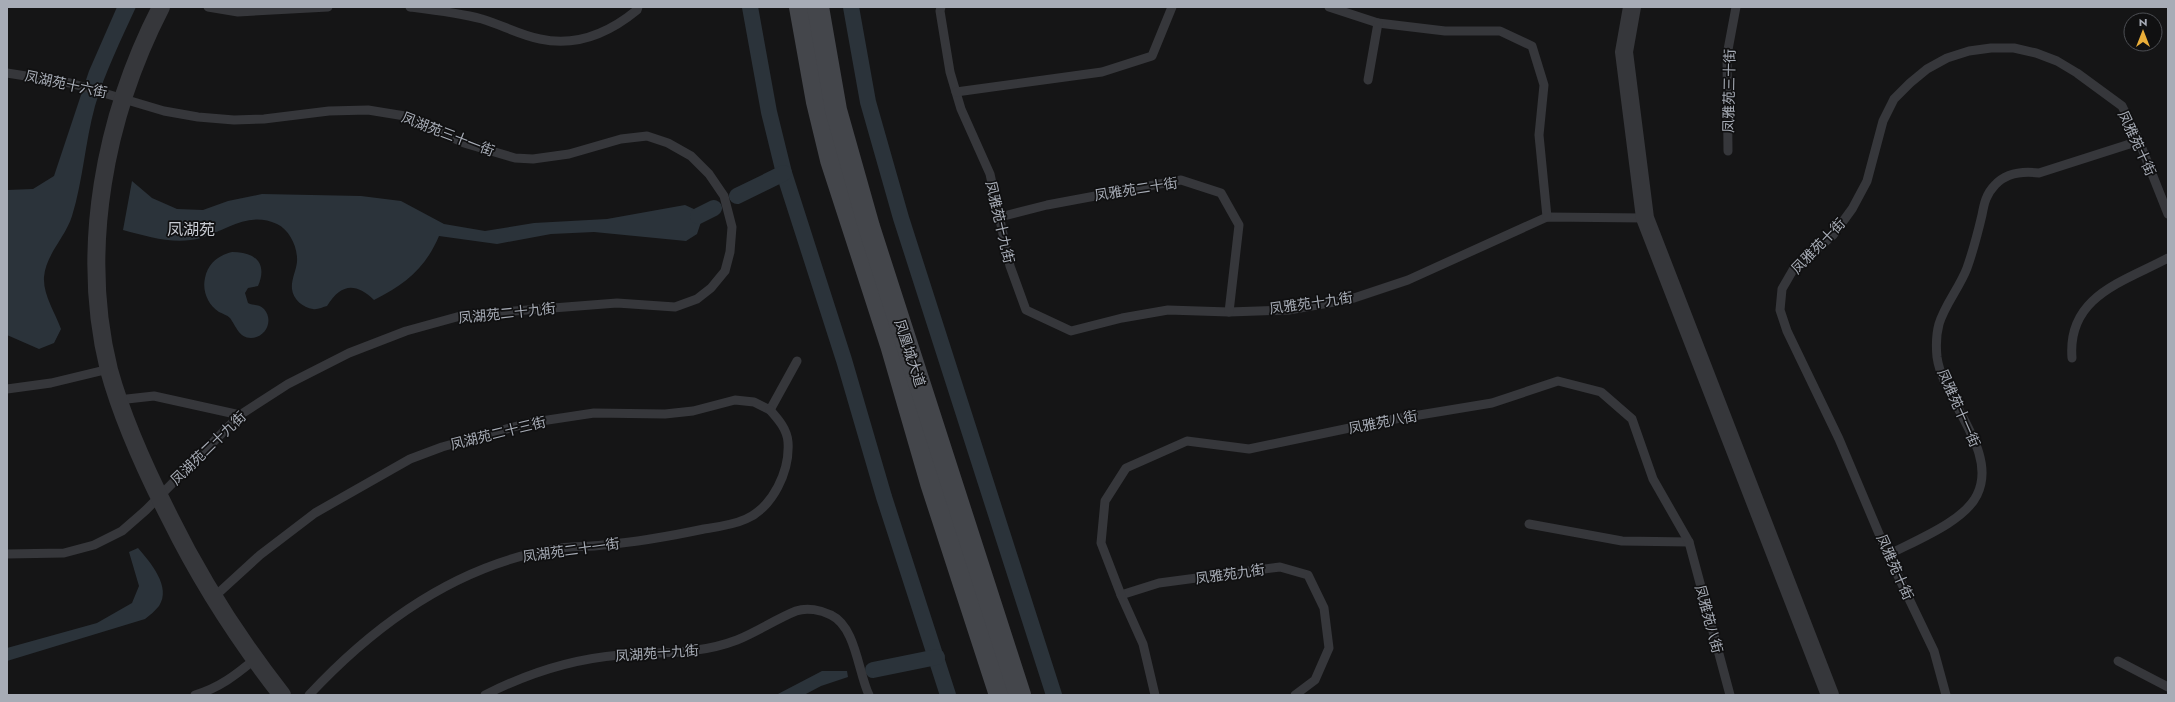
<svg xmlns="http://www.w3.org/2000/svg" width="2175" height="702" font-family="Jost,'Noto Sans SC',sans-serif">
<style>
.water{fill:#2b333a}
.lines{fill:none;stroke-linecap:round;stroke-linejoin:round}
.canal{stroke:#2b333a;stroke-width:16}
.lane{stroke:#36373b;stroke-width:9}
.street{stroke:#36373b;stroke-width:18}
.secondary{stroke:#44464b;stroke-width:22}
.labels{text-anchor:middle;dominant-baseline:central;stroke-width:3.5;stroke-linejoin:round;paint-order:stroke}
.street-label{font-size:14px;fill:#a7acb6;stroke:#101011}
.quarter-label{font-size:16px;fill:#c8cbd2;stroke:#101011}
</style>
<rect width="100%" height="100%" fill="#151516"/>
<g class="water">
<path d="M117,7h19c-15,33 -31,65 -41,99 -10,36 -12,75 -23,110 -7,22 -26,38 -28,61 -1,18 11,35 17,52l-7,14 -15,6 -32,-14v-145l26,-1 21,-13 35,-105z"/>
<path d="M132,181l20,17 25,11 26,1 25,-9 34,-7 99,2 40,5 43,23 41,7 49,-8 73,-4 78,-14 11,5 5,12 -4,12 -11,7 -92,-9 -43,2 -54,10 -58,-8c-14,33 -34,48 -65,64 -19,-18 -33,-16 -47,6 -4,1 -10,4 -14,3 -10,-1 -20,-10 -21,-20 -1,-9 4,-18 5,-27 1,-14 -7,-32 -20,-38 -28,-13 -50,6 -76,14 -26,7 -52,-1 -78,-8z"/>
<path d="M232,252c23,0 36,11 26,34l-10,2 -3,5 3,10c6,3 11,1 16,6 10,11 2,29 -13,29 -12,0 -15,-12 -21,-20 -3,-3 -7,-4 -11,-6 -11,-7 -17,-21 -14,-34 3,-15 14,-23 27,-26z"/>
<path d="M138,548c12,14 34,39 21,58 -4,5 -9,9 -14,13l-138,42v-13l90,-25 35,-20 7,-17 -10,-34z"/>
<polygon points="822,671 847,671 848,677 821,686 804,695 776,695"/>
</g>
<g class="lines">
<g class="canal">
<polyline points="750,7 769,112 784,173 844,360 884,497 948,695"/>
<polyline points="851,7 868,102 901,218 1054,695"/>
<polyline points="737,196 784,173"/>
<polyline points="698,216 714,208"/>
<polyline points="873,670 937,657"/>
</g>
<g class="lane">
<polyline points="208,7 238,12 328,7"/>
<path d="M410,7c24,3 49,6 72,12 20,6 38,16 58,20 36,8 69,-6 97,-29l1,-3"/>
<polyline points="941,7 940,11 950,72 961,109 990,174 1010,266 1026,310 1071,331 1122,318 1168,310 1229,312 1289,310 1351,299 1408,280 1547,217 1645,218"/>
<polyline points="1329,7 1378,23 1445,31 1500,31 1532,46 1544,85 1539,135 1547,217"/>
<polyline points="7,73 70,83 164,111 198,117 234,120 264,119 329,111 368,110 405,116 464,143 515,158 533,159 569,154 621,139 647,136 668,143 691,156 709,174 724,196 732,227 730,252 725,271 711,288 697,299 675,307 617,303 464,315 406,331 349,353 288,384 240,415 146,510 122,531 94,545 64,553 7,554"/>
<polyline points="1368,80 1378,23"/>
<polyline points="956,92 1102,72 1152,56 1172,7"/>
<polyline points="1728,151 1727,55 1736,7"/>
<polyline points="1000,217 1047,205 1181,180 1221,193 1239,225 1229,312"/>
<path d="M2072,358c-5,-62 51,-76 96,-100"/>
<polyline points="7,389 51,383 109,369"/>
<polyline points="118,400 154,396 240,415"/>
<polyline points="1529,524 1622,541 1689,542"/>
<path d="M1888,555c26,-14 76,-33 89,-60 22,-44 -34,-94 -40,-138 -1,-10 -1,-22 2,-33 6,-20 21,-37 28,-56 6,-17 11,-36 15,-53 2,-11 4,-21 13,-30 11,-12 28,-14 44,-12l100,-32"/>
<polyline points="1121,595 1159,583 1280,567 1308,575 1324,608 1329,648 1315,680 1295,695"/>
<polyline points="214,597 260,555 315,513 410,459 442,447 528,423 594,413 665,414 693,411 735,400 754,402 770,410 797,361"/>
<polyline points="2118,661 2168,687"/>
<path d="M195,695c24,-7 41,-20 60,-36"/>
<path d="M309,695c68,-73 150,-132 251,-147 14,-2 29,-1 43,-3 34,-3 68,-9 101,-16 13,-2 29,-4 42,-10 27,-12 44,-48 42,-77 -1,-13 -10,-23 -18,-32"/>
<path d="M485,695c43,-22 87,-36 135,-40 40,-3 78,0 117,-15 20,-8 39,-21 59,-29 11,-4 25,-1 35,4 25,12 27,57 38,80"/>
<polyline points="1155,695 1143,644 1121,595 1101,543 1105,501 1126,468 1187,441 1249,449 1383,421 1492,403 1558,381 1601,392 1632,419 1653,479 1689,542 1730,695"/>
<polyline points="1946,695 1934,651 1888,555 1839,439 1787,331 1780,310 1782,289 1793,270 1833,235 1852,209 1867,181 1883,121 1894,99 1910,83 1927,69 1947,58 1969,51 1991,48 2014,48 2036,53 2057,61 2077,73 2122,106 2139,141 2168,214"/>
</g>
<g class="street">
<path d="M161,7c-56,109 -82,242 -52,363 14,51 37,101 61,148 31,63 69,122 112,177"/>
<polyline points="1632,7 1624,52 1645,218 1830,695"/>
</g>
<g class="secondary">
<polyline points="800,7 817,102 831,160 891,345 931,483 1000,695"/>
<polyline points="818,7 836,110 869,227 1020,695"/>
</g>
</g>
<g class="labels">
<g class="street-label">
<text transform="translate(66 84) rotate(12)">凤湖苑十六街</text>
<text transform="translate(1729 91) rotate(-89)">凤雅苑三十街</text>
<text transform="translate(448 134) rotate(21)">凤湖苑三十一街</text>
<text transform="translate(2137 143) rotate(65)">凤雅苑十街</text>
<text transform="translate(1136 189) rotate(-9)">凤雅苑二十街</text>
<text transform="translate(1000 222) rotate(77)">凤雅苑十九街</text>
<text transform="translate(1818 246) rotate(-46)">凤雅苑十街</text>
<text transform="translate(1311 303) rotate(-8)">凤雅苑十九街</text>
<text transform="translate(507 313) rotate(-6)">凤湖苑二十九街</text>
<text transform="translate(910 353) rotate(72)">凤凰城大道</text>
<text transform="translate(1959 408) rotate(66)">凤雅苑十一街</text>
<text transform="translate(1383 422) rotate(-11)">凤雅苑八街</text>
<text transform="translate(498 433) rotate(-14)">凤湖苑二十三街</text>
<text transform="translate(208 448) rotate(-44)">凤湖苑二十九街</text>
<text transform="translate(571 550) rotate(-8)">凤湖苑二十一街</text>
<text transform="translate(1895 567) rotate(66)">凤雅苑十街</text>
<text transform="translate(1230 574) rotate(-8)">凤雅苑九街</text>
<text transform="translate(1709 619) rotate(75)">凤雅苑八街</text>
<text transform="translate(657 653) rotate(-4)">凤湖苑十九街</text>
</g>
<g class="quarter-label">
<text x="191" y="229">凤湖苑</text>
</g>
</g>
<rect width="2175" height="702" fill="none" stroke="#a7acb6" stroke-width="16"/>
<g transform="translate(2143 32)"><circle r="19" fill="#101011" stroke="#4c4e53"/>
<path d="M0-3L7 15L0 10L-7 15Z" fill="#eaae39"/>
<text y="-6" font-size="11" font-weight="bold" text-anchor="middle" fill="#a7acb6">N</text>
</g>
</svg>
